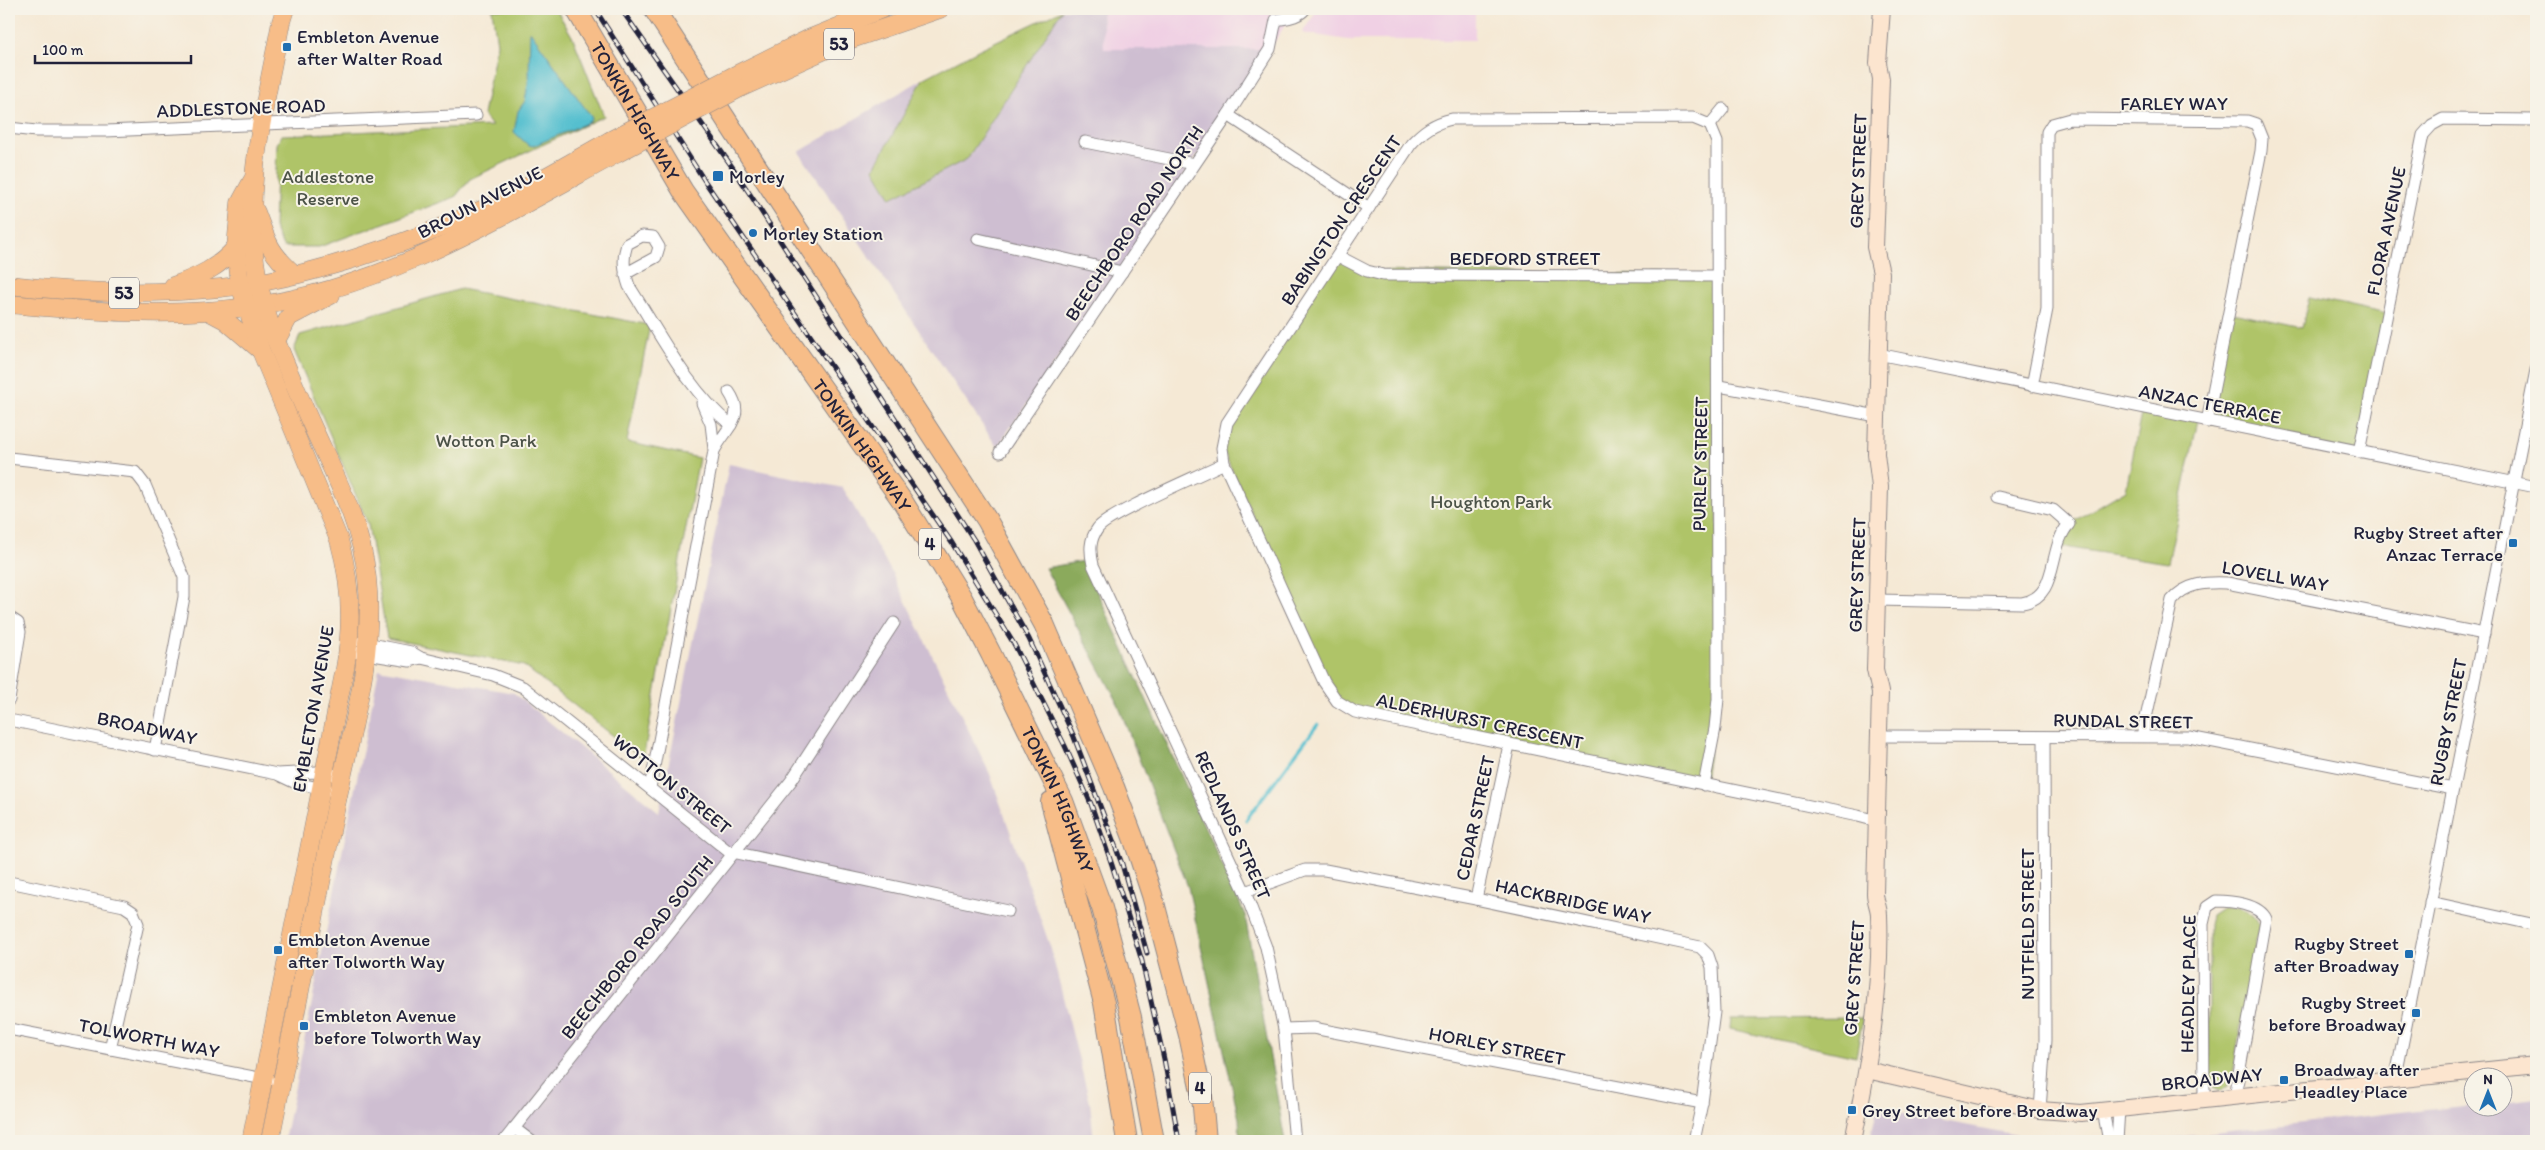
<svg xmlns="http://www.w3.org/2000/svg" width="2545" height="1150" font-family="Itim,sans-serif">
<style>
.built{fill:#f0d0e4}
.industrial{fill:#cebed1}
.green{fill:#afc468;stroke:#687352}
.forest{fill:#8baa5c;stroke:#56664c}
.water{fill:#54bfcf;stroke:#3b7085}
.lines{fill:none;stroke-linecap:round;stroke-linejoin:round}
.stream{stroke:#54bfcf;stroke-width:3}
.street-casing{stroke:#8c8688;stroke-width:13}
.secondary-casing{stroke:#8c8688;stroke-width:18}
.primary-casing{stroke:#8c8688;stroke-width:19}
.highway-casing{stroke:#8c8688;stroke-width:22}
.street{stroke:#fff;stroke-width:11}
.secondary{stroke:#fce5cf;stroke-width:16}
.primary{stroke:#f7bd88;stroke-width:18}
.highway{stroke:#f7bd88;stroke-width:20}
.rail-casing{stroke:#22223b;stroke-width:5}
.rail{stroke:#f7f3e8;stroke-width:3;stroke-dasharray:9;stroke-linecap:butt}
.primary-bridge-casing{stroke:#8c8688;stroke-width:19;stroke-linecap:butt}
.primary-bridge{stroke:#f7bd88;stroke-width:18}
.poi-dot{fill:#1f6fb2;stroke:#f7f3e8;stroke-width:2}
.labels{text-anchor:middle;dominant-baseline:central;stroke-width:4;stroke-linejoin:round;paint-order:stroke}
.shield{fill:#f7f3e8;stroke:#62616f;stroke-width:1}
.shield-label{font-size:18px;font-weight:bold;fill:#22223b}
.poi-label{font-size:19px;fill:#22223b;stroke:#f7f3e8;text-anchor:start}
.street-label{font-size:19px;fill:#22223b;stroke:#f7f3e8}
.park-label{font-size:19px;fill:#4c5348;stroke:#f7f3e8}
</style>
<rect width="100%" height="100%" fill="#f7f3e8"/>
<filter id="ink" filterUnits="userSpaceOnUse"><feTurbulence type="fractalNoise" baseFrequency=".02" numOctaves="2"/><feDisplacementMap in="SourceGraphic" scale="10" xChannelSelector="R" yChannelSelector="G"/><feConvolveMatrix kernelMatrix="1 2 1 2 8 2 1 2 1" color-interpolation-filters="sRGB"/></filter>
<filter id="wash" filterUnits="userSpaceOnUse"><feTurbulence type="fractalNoise" baseFrequency=".0096" numOctaves="4" result="noise"/><feDisplacementMap in="SourceGraphic" scale="20" xChannelSelector="R" yChannelSelector="G"/><feGaussianBlur stdDeviation="1.12" result="paint"/><feColorMatrix in="noise" values="0 0 0 0 0 0 0 0 0 0 0 0 0 0 0 0 0 1.4 0 .05"/><feComposite in="paint" operator="in"/></filter>
<g filter="url(#wash)">
<rect width="100%" height="100%" fill="#f5e9d5"/>
<g class="built">
<polygon points="1102,9 1291,9 1290,17 1270,49 1103,49"/>
<polygon points="1318,9 1475,9 1475,40 1348,40 1302,33"/>
</g>
<g class="industrial">
<polygon points="1071,9 1102,9 1104,49 1270,49 997,447 799,152 923,79 874,169 891,197 967,159 1062,10"/>
<polygon points="729,464 843,488 892,573 990,774 1050,946 1090,1103 1094,1141 284,1141 379,669 514,693 659,812"/>
<polygon points="2536,1097 2536,1141 2143,1141 2472,1104 2472,1108 2502,1108 2503,1101"/>
<polygon points="1877,1108 2048,1141 1870,1141"/>
</g>
<g class="green">
<polygon points="492,9 556,9 573,38 604,116 470,179 455,197 319,247 283,247 274,227 277,144 282,135 492,126 483,115 497,44"/>
<polygon points="1062,10 967,159 891,198 874,169 923,79 980,49"/>
<polygon points="1338,256 1367,271 1717,276 1718,699 1704,785 1355,712 1337,701 1222,448 1223,434"/>
<polygon points="461,289 650,325 627,442 699,458 643,759 524,666 387,638 368,524 294,350 300,335"/>
<polygon points="2309,297 2387,314 2359,452 2207,422 2229,312 2302,328"/>
<polygon points="2142,409 2198,420 2168,563 2057,546 2069,524 2126,490"/>
<path d="M2223,907c15,-1 31,3 36,18l-28,156 -4,6 -7,2 -9,-4 -2,-7v-153l2,-10z"/>
<polygon points="1863,1018 1856,1057 1730,1029 1731,1019"/>
</g>
<polygon class="forest" points="1083,561 1245,915 1285,1141 1240,1141 1239,1119 1188,887 1116,699 1045,568"/>
<polygon class="water" points="530,31 592,118 589,122 533,146 528,145 514,132 518,111 525,101 529,78"/>
<g class="lines">
<polyline class="stream" points="1246,820 1318,724"/>
</g>
</g>
<g filter="url(#ink)">
<g class="lines">
<defs>
<g id="street">
<polyline points="1228,115 1369,208"/>
<polyline points="1710,125 1723,109"/>
<polyline points="9,128 36,131 106,131 476,115"/>
<polyline points="1085,142 1194,164"/>
<polyline points="978,239 1122,272"/>
<polyline points="1338,256 1367,271 1383,275 1717,276"/>
<path d="M625,274l31,-17 3,-10 -6,-10 -11,-1 -15,8c-5,15 -3,27 2,42 30,46 59,105 102,139"/>
<polyline points="1878,354 2536,487"/>
<polyline points="1719,386 1877,416"/>
<polyline points="2032,386 2047,309 2047,132 2052,124 2070,119 2247,121 2256,124 2262,139 2261,151 2207,422"/>
<polyline points="702,403 711,424 714,449"/>
<path d="M1000,452l228,-337 42,-66 6,-29c10,-2 23,-3 29,-11"/>
<polyline points="2359,452 2423,135 2432,125 2443,119 2536,120"/>
<polyline points="9,458 135,472 145,485 184,577 184,597 155,750"/>
<path d="M1224,463c-23,12 -114,50 -126,65 -9,12 -8,24 -5,37l152,327 21,55 18,82 11,112"/>
<path d="M1877,600l145,3c38,-6 25,-55 47,-79l-16,-14 -55,-13"/>
<polyline points="9,617 18,623 20,632 9,700"/>
<polyline points="361,642 411,652 421,658 493,675 523,687 728,851 1008,911"/>
<polyline points="348,651 410,661 421,658"/>
<polyline points="9,720 277,774 317,772 342,776"/>
<polyline points="1879,736 2189,737 2453,789"/>
<path d="M2142,736l30,-136c14,-17 34,-18 55,-17l257,51"/>
<polyline points="279,775 296,783 328,790"/>
<path d="M1704,785l11,-57 3,-29c-1,-185 -1,-371 -1,-557l-7,-17 -17,-7 -241,1c-18,4 -29,12 -41,25l-184,279 -5,25 2,15 100,219 13,19 18,11c167,36 335,70 503,104l19,5"/>
<path d="M650,788l64,-337c11,-23 33,-33 15,-59"/>
<polyline points="9,882 124,906 133,912 138,924 110,1049"/>
<polyline points="1245,892 1305,870 1325,870 1476,899 1700,947 1708,955 1712,967 1714,1012 1702,1103 1694,1141"/>
<polyline points="1476,899 1509,745"/>
<polyline points="2430,902 2536,925"/>
<polyline points="9,1029 269,1080"/>
<polyline points="1284,1029 1313,1028 1702,1103"/>
<polyline points="2395,1081 2536,370"/>
<path d="M2204,1101l-1,-177 4,-17 9,-6c15,0 43,3 50,18l-31,178"/>
<polyline points="2040,1110 2045,1040 2044,737"/>
<polyline points="2103,1111 2109,1141"/>
<polyline points="514,1128 531,1141"/>
<polyline points="504,1141 791,781 894,623"/>
<polyline points="2117,1141 2119,1109"/>
</g>
<g id="secondary">
<polyline points="1867,1070 2040,1110 2081,1113 2536,1065"/>
<path d="M1853,1141c15,-73 29,-150 26,-226 0,-7 -4,-14 -4,-22l5,-201 -5,-22 5,-183 -4,-33 5,-181 -6,-26 6,-168 -3,-16 4,-54"/>
</g>
<g id="primary">
<polyline points="733,76 808,39 882,9"/>
<polyline points="740,88 843,42 940,9"/>
<path d="M256,212c11,30 14,41 38,62"/>
<path d="M9,285c70,8 140,10 211,3 83,-8 190,-45 266,-80 42,-20 82,-44 123,-67"/>
<path d="M173,286c25,-9 47,-19 63,-39"/>
<path d="M9,304c79,7 158,14 238,3 135,-17 252,-89 369,-153"/>
<polyline points="208,311 225,320 259,349"/>
<polyline points="277,339 289,317 331,295"/>
<path d="M251,1141l94,-473c8,-44 6,-86 -6,-128l-78,-189 -21,-66 -4,-38 4,-44 12,-22"/>
<path d="M270,1141c23,-113 45,-227 67,-340 15,-73 38,-149 30,-223 -6,-61 -41,-118 -64,-173 -17,-40 -37,-83 -45,-125 -17,-87 7,-173 23,-258l4,-13"/>
</g>
<g id="highway">
<path id="s1" d="M576,9l107,182 220,311 59,96 29,56 72,147 39,107 29,109 23,124"/>
<polyline points="654,9 987,520 1044,624 1114,787 1134,840 1152,895 1189,1035 1202,1096 1206,1141"/>
<polyline points="1051,802 1104,1003 1127,1141"/>
</g>
</defs>
<use href="#street" class="street-casing"/>
<use href="#secondary" class="secondary-casing"/>
<use href="#primary" class="primary-casing"/>
<use href="#highway" class="highway-casing"/>
<use href="#street" class="street"/>
<use href="#secondary" class="secondary"/>
<use href="#primary" class="primary"/>
<use href="#highway" class="highway"/>
<defs>
<g id="rail">
<polyline points="595,9 706,183 952,543 1014,644 1065,746 1091,804 1112,865 1142,961 1164,1059 1179,1141"/>
<polyline points="621,9 733,168 974,540 1029,639 1074,737 1122,864 1147,953"/>
</g>
</defs>
<use href="#rail" class="rail-casing"/>
<use href="#rail" class="rail"/>
<defs>
<g id="primary-bridge">
<polyline points="609,141 733,76"/>
<polyline points="616,154 740,88"/>
</g>
</defs>
<use href="#primary-bridge" class="primary-bridge-casing"/>
<use href="#primary-bridge" class="primary-bridge"/>
</g>
</g>
<g class="poi-dot">
<rect x="282" y="42" width="10" height="10" rx="2.5"/>
<rect x="712" y="170" width="12" height="12" rx="2.5"/>
<circle cx="753" cy="233" r="5"/>
<rect x="2508" y="538" width="10" height="10" rx="2.5"/>
<rect x="273" y="945" width="10" height="10" rx="2.5"/>
<rect x="2404" y="949" width="10" height="10" rx="2.5"/>
<rect x="2411" y="1008" width="10" height="10" rx="2.5"/>
<rect x="299" y="1021" width="10" height="10" rx="2.5"/>
<rect x="2279" y="1075" width="10" height="10" rx="2.5"/>
<rect x="1847" y="1105" width="10" height="10" rx="2.5"/>
</g>
<g class="labels">
<g class="shield">
<rect x="824" y="28.5" width="30" height="31" rx="4"/>
<rect x="109" y="277.5" width="30" height="31" rx="4"/>
<rect x="919" y="528.5" width="22" height="31" rx="4"/>
<rect x="1189" y="1072.5" width="22" height="31" rx="4"/>
</g>
<g class="shield-label">
<text x="839" y="44">53</text>
<text x="124" y="293">53</text>
<text x="930" y="544">4</text>
<text x="1200" y="1088">4</text>
</g>
<g class="poi-label">
<text x="297" y="36">Embleton Avenue<tspan x="297" dy="22">after Walter Road</tspan></text>
<text x="729" y="176">Morley</text>
<text x="763" y="233">Morley Station</text>
<text x="2503" y="532" text-anchor="end">Rugby Street after<tspan x="2503" dy="22">Anzac Terrace</tspan></text>
<text x="288" y="939">Embleton Avenue<tspan x="288" dy="22">after Tolworth Way</tspan></text>
<text x="2399" y="943" text-anchor="end">Rugby Street<tspan x="2399" dy="22">after Broadway</tspan></text>
<text x="2406" y="1002" text-anchor="end">Rugby Street<tspan x="2406" dy="22">before Broadway</tspan></text>
<text x="314" y="1015">Embleton Avenue<tspan x="314" dy="22">before Tolworth Way</tspan></text>
<text x="2294" y="1069">Broadway after<tspan x="2294" dy="22">Headley Place</tspan></text>
<text x="1862" y="1110">Grey Street before Broadway</text>
</g>
<g class="street-label">
<text x="2174" y="103">FARLEY WAY</text>
<text transform="translate(241 108) rotate(-2)">ADDLESTONE ROAD</text>
<text stroke="none"><textPath href="#s1" startOffset="118">TONKIN HIGHWAY</textPath></text>
<text transform="translate(1858 171) rotate(-88)">GREY STREET</text>
<text transform="translate(480 202) rotate(-27)">BROUN AVENUE</text>
<text transform="translate(1341 220) rotate(-56)">BABINGTON CRESCENT</text>
<text transform="translate(1134 223) rotate(-56)">BEECHBORO ROAD NORTH</text>
<text transform="translate(2386 231) rotate(-78)">FLORA AVENUE</text>
<text x="1525" y="258">BEDFORD STREET</text>
<text transform="translate(2210 404) rotate(11)">ANZAC TERRACE</text>
<text stroke="none"><textPath href="#s1" startOffset="522">TONKIN HIGHWAY</textPath></text>
<text transform="translate(1700 464) rotate(-89)">PURLEY STREET</text>
<text transform="translate(1857 575) rotate(-88)">GREY STREET</text>
<text transform="translate(2275 576) rotate(10)">LOVELL WAY</text>
<text transform="translate(313 709) rotate(-80)">EMBLETON AVENUE</text>
<text transform="translate(1480 721) rotate(12)">ALDERHURST CRESCENT</text>
<text transform="translate(2123 721) rotate(1)">RUNDAL STREET</text>
<text transform="translate(2448 722) rotate(-79)">RUGBY STREET</text>
<text transform="translate(147 728) rotate(12)">BROADWAY</text>
<text transform="translate(672 784) rotate(39)">WOTTON STREET</text>
<text stroke="none"><textPath href="#s1" startOffset="928">TONKIN HIGHWAY</textPath></text>
<text transform="translate(1475 818) rotate(-78)">CEDAR STREET</text>
<text transform="translate(1233 825) rotate(66)">REDLANDS STREET</text>
<text transform="translate(1573 901) rotate(12)">HACKBRIDGE WAY</text>
<text transform="translate(2027 924) rotate(-90)">NUTFIELD STREET</text>
<text transform="translate(637 947) rotate(-51)">BEECHBORO ROAD SOUTH</text>
<text transform="translate(1854 978) rotate(-86)">GREY STREET</text>
<text transform="translate(2188 984) rotate(-89)">HEADLEY PLACE</text>
<text transform="translate(149 1038) rotate(11)">TOLWORTH WAY</text>
<text transform="translate(1497 1046) rotate(11)">HORLEY STREET</text>
<text transform="translate(2212 1079) rotate(-6)">BROADWAY</text>
</g>
<g class="park-label">
<text x="328" y="176">Addlestone<tspan x="328" dy="22">Reserve</tspan></text>
<text x="486" y="440">Wotton Park</text>
<text x="1491" y="501">Houghton Park</text>
</g>
</g>
<rect width="2545" height="1150" fill="none" stroke="#f7f3e8" stroke-width="30"/>
<g transform="translate(2488 1092)"><circle r="24" fill="#f7f3e8" stroke="#a29fa3"/>
<path d="M0-4L9 19L0 12L-9 19Z" fill="#1f6fb2"/>
<text y="-8" font-size="14" font-weight="bold" text-anchor="middle" fill="#22223b">N</text>
</g>
<path d="M35 55v8h156v-8" fill="none" stroke="#22223b" stroke-width="2.5"/>
<text x="42" y="55" font-size="15" fill="#22223b" stroke="#f7f3e8" stroke-width="4" paint-order="stroke">100 m</text>
</svg>
